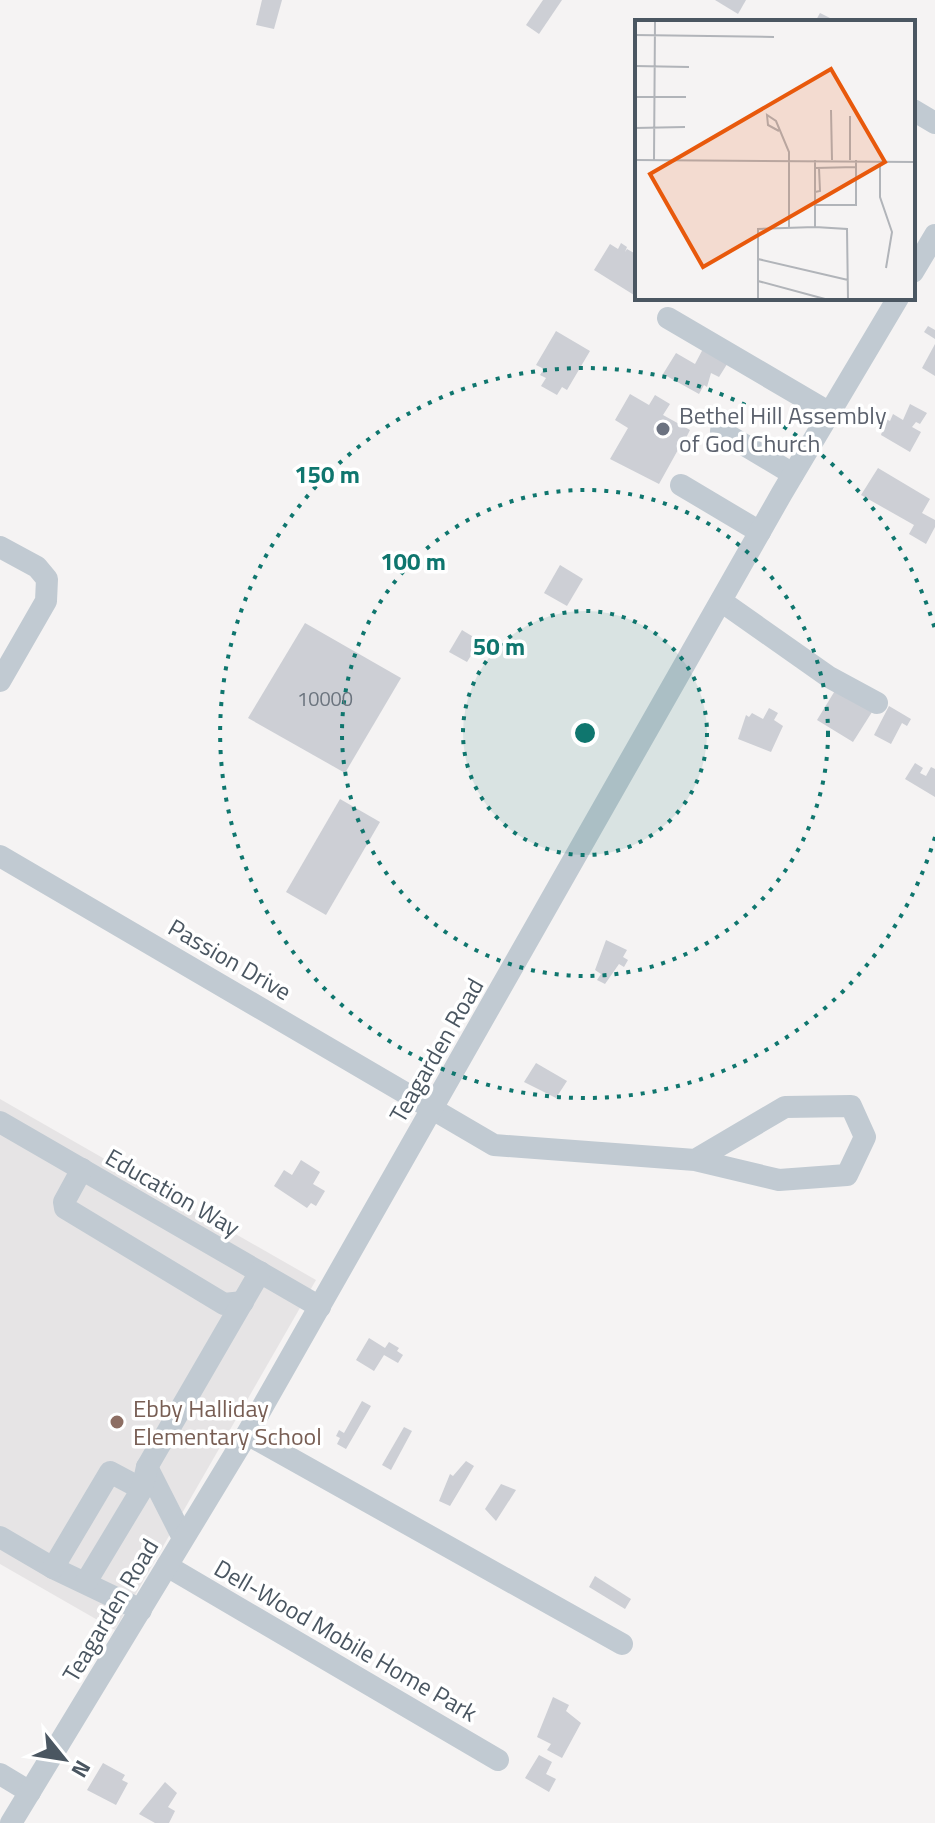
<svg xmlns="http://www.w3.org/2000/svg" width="935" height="1823" font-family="'Titillium Web',sans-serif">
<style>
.education{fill:#e6e4e5}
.building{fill:#cdcfd5}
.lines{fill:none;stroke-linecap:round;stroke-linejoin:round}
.minor{stroke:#c1cad2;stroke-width:22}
.ring{fill:none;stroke:#0f766e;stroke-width:4;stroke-dasharray:4 8}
.worship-dot{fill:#6b7280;stroke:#fff;stroke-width:3}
.education-dot{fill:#8d6e63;stroke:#fff;stroke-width:3}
.labels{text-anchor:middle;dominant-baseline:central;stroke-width:7;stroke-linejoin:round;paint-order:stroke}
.number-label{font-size:20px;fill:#6b747e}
.worship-label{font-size:24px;fill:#5b616d;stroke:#fff;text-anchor:start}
.street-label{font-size:24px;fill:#4a5661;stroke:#fff}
.education-label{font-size:24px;fill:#785e54;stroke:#fff;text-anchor:start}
.inset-road{fill:none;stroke:#b1b4b9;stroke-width:2}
.view{fill:#e8590c;fill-opacity:0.15;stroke:#e8590c;stroke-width:4}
.inset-edge{fill:none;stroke:#4a5661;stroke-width:4}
.centre{fill:#0f766e;stroke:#fff;stroke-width:4}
.ring-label{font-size:24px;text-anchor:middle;font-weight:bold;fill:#0f766e;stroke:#fff;stroke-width:7;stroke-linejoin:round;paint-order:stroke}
</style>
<rect width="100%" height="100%" fill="#f5f3f3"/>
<polygon class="education" points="0,1099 316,1280 115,1630 0,1564"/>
<g class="building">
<polygon points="262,0 282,0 274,29 256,25"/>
<polygon points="543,0 562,0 539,34 526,25"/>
<polygon points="715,0 746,0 738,14"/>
<polygon points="820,13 838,22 815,22"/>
<polygon points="621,243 627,247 625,252 627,249 634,253 637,248 634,295 594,270 610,244 618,249"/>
<polygon points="928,326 935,330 935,339 924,332"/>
<polygon points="556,331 590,351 567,390 562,387 557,395 541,386 546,378 540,375 544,369 536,365"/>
<polygon points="935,344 935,376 922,368"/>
<polygon points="704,347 729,361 719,377 711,373 707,387 704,385 699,394 663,374 676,353 695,364"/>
<polygon points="630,394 649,405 655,395 670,404 663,415 690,430 686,438 693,442 688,453 679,448 659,484 610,459 628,428 615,420"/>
<polygon points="910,404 927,413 920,424 916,422 912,427 921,432 910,452 881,435 886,419 890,421 893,414 903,420"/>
<polygon points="878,468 930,499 922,513 935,520 935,527 926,544 909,534 914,525 861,495"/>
<polygon points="560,565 583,579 567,606 544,593"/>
<polygon points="305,623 401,678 345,773 248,718"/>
<polygon points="462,630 480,641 467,662 449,652"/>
<polygon points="836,689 872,712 853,742 817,720"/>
<polygon points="889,706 911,719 907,726 902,723 891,744 874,735"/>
<polygon points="769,708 778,713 774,720 783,726 771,752 738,739 746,715 749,717 752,713 763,719"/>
<polygon points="915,763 923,768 920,773 926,776 931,767 935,769 935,797 905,779"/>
<polygon points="340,799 380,822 326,915 286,892"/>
<polygon points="606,940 627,950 623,957 628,960 624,967 619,964 605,984 597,980 601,974 595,970"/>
<polygon points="536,1063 567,1081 556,1098 524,1082"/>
<polygon points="301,1160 320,1172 313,1184 325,1191 316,1206 311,1203 307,1208 274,1186 284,1170 292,1175"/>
<polygon points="369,1338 385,1348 389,1342 399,1348 397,1351 403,1355 398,1363 384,1355 374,1371 356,1360"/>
<polygon points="362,1401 371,1406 346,1449 337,1444 340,1438 336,1436 339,1430 344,1433"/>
<polygon points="404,1427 412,1431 391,1470 382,1465"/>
<polygon points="466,1461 474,1466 450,1506 439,1501 450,1474 453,1476"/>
<polygon points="501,1484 516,1490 496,1521 485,1509"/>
<polygon points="595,1576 631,1599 625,1609 589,1587"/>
<polygon points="553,1697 569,1705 566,1711 581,1723 562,1758 547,1750 551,1744 537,1737"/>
<polygon points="539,1755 552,1762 546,1774 556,1779 549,1792 525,1778"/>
<polygon points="103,1763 125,1775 122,1780 128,1783 116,1805 87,1790"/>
<polygon points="165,1782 177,1793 168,1807 175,1811 169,1823 155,1823 139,1814"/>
</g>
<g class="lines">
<g class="minor">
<polyline points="913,110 935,123"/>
<polyline points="913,272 935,235"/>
<polyline points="668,318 830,413"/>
<polyline points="721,431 793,474"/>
<polyline points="681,485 760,532"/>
<polyline points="0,547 37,567 47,579 46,601 0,681"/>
<polyline points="721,601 829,677 877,703"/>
<polyline points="0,856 494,1145 695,1160 779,1180 847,1175 865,1137 851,1106 785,1107 695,1160"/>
<polyline points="0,1122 320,1307"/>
<polyline points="82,1169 64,1202 65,1208 224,1304 243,1302"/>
<polyline points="247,1434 622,1644"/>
<polyline points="147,1467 183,1538"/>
<polyline points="0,1537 53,1568 141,1610"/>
<polyline points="167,1566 498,1760"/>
<polyline points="53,1568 110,1472 142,1489"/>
<polyline points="86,1582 142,1489 147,1467 260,1272"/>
<polyline points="0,1774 30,1792"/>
<polyline points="11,1823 247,1434 782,493 898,298"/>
</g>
</g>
<circle cx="585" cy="733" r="122" fill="#0f766e" fill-opacity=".12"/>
<g class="ring">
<circle cx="585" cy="733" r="122"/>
<circle cx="585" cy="733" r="243"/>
<path d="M935 837A365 365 0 1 1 935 629"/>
</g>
<circle class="worship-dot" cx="663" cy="429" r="8"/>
<circle class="education-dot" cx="117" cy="1422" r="8"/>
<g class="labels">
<g class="number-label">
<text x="325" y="698">10000</text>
</g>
<g class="worship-label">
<text x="679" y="415">Bethel Hill Assembly<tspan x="679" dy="28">of God Church</tspan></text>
</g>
<g class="street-label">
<text transform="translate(230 959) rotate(30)">Passion Drive</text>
<text transform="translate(436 1050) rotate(-60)">Teagarden Road</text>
<text transform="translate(173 1192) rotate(30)">Education Way</text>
<text transform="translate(110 1610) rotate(-59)">Teagarden Road</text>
<text transform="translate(346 1640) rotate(30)">Dell-Wood Mobile Home Park</text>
</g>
<g class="education-label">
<text x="133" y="1408">Ebby Halliday<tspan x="133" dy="28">Elementary School</tspan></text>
</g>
</g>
<g transform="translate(635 20)">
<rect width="280" height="280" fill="#f5f3f3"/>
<path class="inset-road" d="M0,15l139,2M0,46l54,1M0,77h51M196,90l1,50M0,108l50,-1M144,111l-11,-6 -1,-10 9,6 13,31v76M0,140l280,2M19,140l1,-139M215,140v-44M245,141v36l12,35 -6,36M180,148l41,-1M180,172l5,-1 -1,-23M180,185h41v-45M180,207v-67M123,239l90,21M123,261l67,18M123,279v-70l57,-2 32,2 1,70"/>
<path class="view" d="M196,49l54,93 -182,105 -53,-93z"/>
<rect width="280" height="280" class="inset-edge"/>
</g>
<circle cx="585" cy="733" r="12" class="centre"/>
<g class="ring-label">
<text x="327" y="483">150 m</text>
<text x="413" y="570">100 m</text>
<text x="499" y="655">50 m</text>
</g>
<g transform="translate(64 1759) rotate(120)" stroke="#ffffff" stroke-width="6" paint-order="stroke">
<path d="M0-6L14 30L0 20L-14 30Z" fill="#4a5661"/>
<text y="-12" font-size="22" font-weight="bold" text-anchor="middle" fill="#4a5661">N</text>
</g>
</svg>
